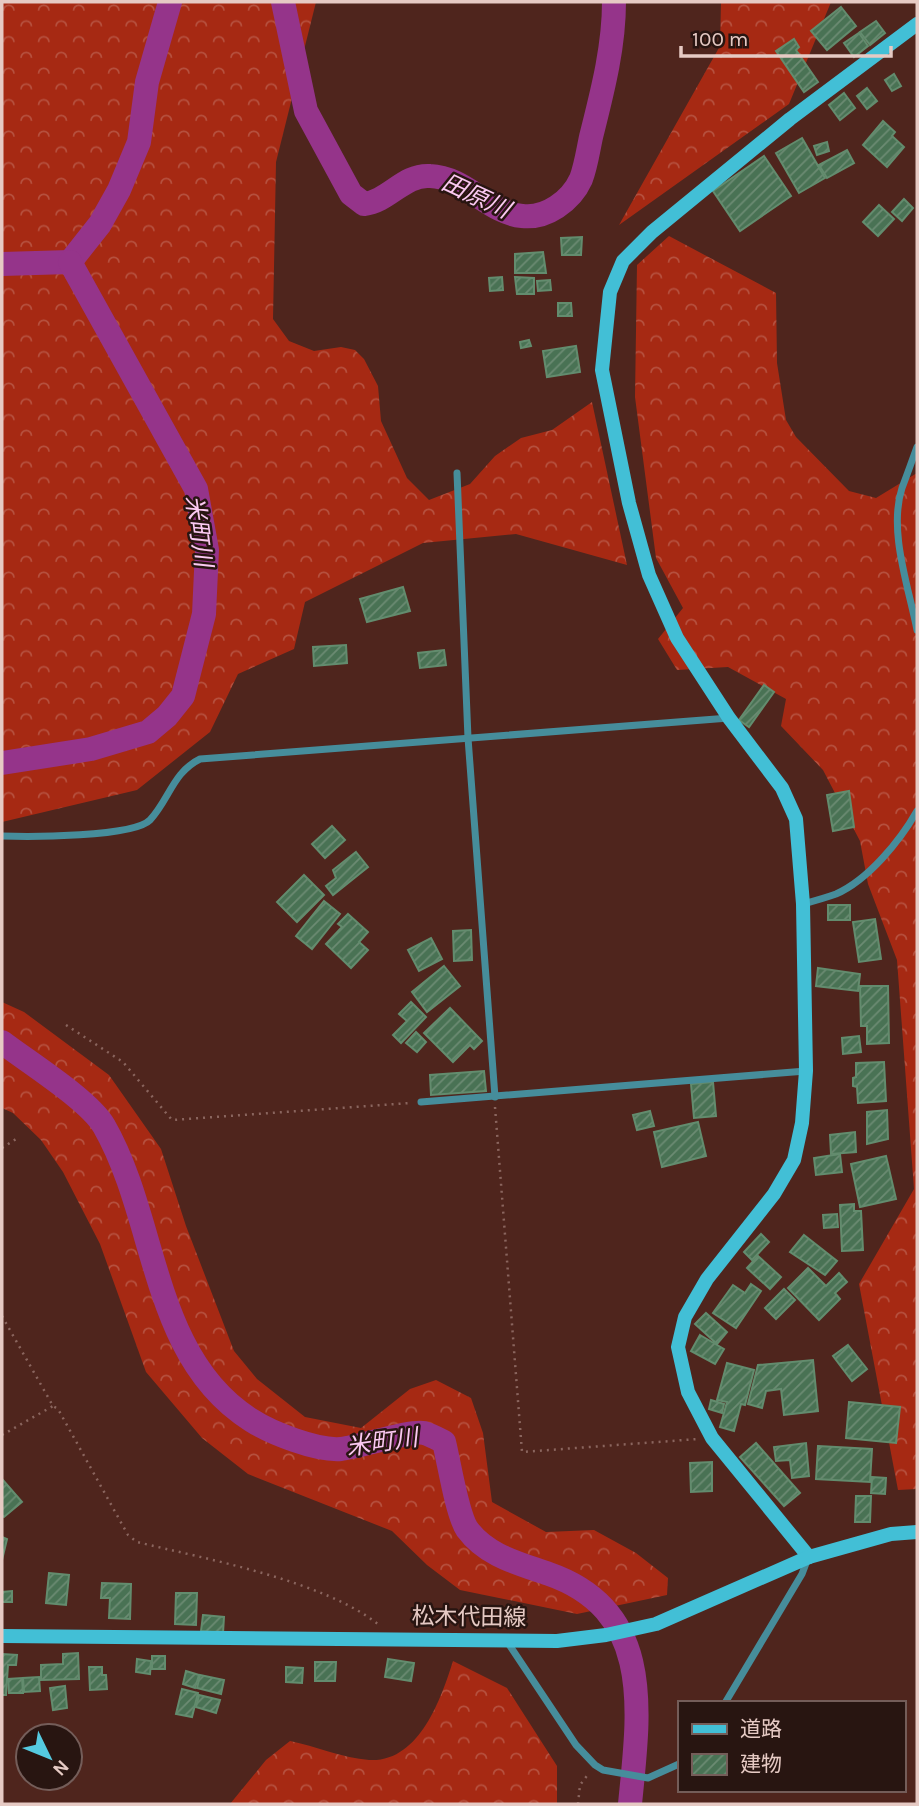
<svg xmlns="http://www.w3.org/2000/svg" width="919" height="1806" font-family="Karla,'Noto Sans JP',sans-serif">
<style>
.forest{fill:url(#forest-crowns)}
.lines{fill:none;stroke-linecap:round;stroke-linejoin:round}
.river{stroke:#95348a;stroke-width:24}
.building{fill:url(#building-hatch);stroke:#638c6e;stroke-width:2}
.path{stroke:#8a655e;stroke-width:2.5;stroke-dasharray:2 5;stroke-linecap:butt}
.street{stroke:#468d9b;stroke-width:7}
.secondary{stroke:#42bfd6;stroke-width:14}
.labels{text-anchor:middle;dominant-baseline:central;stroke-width:5;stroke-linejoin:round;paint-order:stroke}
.street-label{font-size:23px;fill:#e6cac4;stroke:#281511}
.water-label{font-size:24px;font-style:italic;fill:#fbc9f2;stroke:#281511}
</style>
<defs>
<pattern id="forest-crowns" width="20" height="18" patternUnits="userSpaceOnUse" patternTransform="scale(1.75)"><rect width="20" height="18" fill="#a62913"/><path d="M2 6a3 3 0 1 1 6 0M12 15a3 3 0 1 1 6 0" fill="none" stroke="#b6513f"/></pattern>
<pattern id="building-hatch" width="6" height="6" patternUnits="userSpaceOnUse" patternTransform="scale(1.75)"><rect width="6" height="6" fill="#497254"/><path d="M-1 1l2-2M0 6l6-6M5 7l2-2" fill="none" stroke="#6c8b73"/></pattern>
</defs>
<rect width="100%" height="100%" fill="#4f251d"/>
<g class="forest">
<polygon points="2,2 316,2 276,162 273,319 289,341 314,351 341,347 355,350 364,359 378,386 381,421 407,478 429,500 470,484 495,456 521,438 552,430 592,402 627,565 516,534 423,543 305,602 294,649 238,674 210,732 137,790 2,822"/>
<polygon points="721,2 831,2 789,104 619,225 720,46"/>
<polygon points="669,236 776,293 777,363 786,420 796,437 849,491 876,498 917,473 917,1489 898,1490 859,1284 914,1189 897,960 868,884 860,841 823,770 781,726 786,699 728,667 677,670 658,639 683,608 656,558 635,397 637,265"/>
<polygon points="2,1002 24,1012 109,1075 161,1149 186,1226 234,1351 257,1379 305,1417 361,1428 410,1389 436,1380 471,1398 483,1433 492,1502 546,1532 594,1530 636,1553 668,1578 667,1595 577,1614 460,1590 427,1565 392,1531 248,1474 202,1438 146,1372 100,1244 63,1172 41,1140 13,1113 2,1108"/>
<path d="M453,1661l54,27 50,78v38h-327l36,-44 24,-19c25,5 53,17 79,19 50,3 72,-61 84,-99z"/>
</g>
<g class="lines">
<g class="river">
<path d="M283,2l23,109 45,83 13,10c25,-3 40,-30 66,-28 35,1 59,37 92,40 24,3 49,-15 59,-37 5,-13 7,-28 10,-42 11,-44 23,-89 23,-135"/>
<polyline points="70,262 100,224 119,190 139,142 147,82 170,2"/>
<polyline points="2,264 70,262"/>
<polyline points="2,763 91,749 148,732 167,716 183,696 204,614 207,550 196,489 70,262"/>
<path d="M2,1042c26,20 87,58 102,84 54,94 47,231 147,294 20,13 66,31 90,29 19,-2 69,-19 83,-16 7,2 14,6 20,9 5,20 13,72 23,87 20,27 51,34 82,45 106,37 90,138 81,230"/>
</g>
</g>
<g class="building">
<polygon points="841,7 856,26 827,50 811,31"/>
<polygon points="876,21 885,33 870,45 860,32"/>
<polygon points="859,33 868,46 854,57 844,43"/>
<polygon points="794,39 799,47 796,50 818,82 804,92 776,51"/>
<polygon points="894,74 901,86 892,91 885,80"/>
<polygon points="867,88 877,101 867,109 857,96"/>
<polygon points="844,93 855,108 840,120 829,105"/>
<polygon points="883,121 895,132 892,136 904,147 887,167 863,145"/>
<polygon points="802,138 825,178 799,193 776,153"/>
<polygon points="827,142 829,151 817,155 814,146"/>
<polygon points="847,150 854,163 827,178 819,165"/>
<polygon points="764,156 791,196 740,231 713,191"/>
<polygon points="904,199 913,208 902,221 892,212"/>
<polygon points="879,205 894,219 878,236 863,222"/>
<polygon points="582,237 581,255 562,255 561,238"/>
<polygon points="543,252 546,273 515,273 515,254"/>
<polygon points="502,277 503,290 490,291 489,278"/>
<polygon points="515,277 534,278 534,294 517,294"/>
<polygon points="550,280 551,290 538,291 537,281"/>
<polygon points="558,303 571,303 572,316 558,316"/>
<polygon points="529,340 531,346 521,348 520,342"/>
<polygon points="576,346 580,372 547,377 543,351"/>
<polygon points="403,587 410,611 367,622 360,599"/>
<polygon points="346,645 347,663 314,666 313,647"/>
<polygon points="444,650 446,665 420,668 418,653"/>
<polygon points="764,685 774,692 749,727 739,720"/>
<polygon points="849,791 854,827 833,831 827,795"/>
<polygon points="332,826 345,840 325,858 312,844"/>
<polygon points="356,852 368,867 333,895 326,886 336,878 333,870"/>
<polygon points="304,875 324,895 297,922 277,902"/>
<polygon points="324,901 340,914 312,949 296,936"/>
<rect x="828" y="905" width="22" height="15"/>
<polygon points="348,914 368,932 359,942 368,950 351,968 326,944 342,927 338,924"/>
<polygon points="875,919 881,959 859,962 853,922"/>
<polygon points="471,930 472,960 454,961 453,931"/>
<polygon points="431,938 442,959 419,971 408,950"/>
<polygon points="444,966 460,986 427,1012 412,992"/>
<polygon points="818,968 860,974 858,991 816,986"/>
<polygon points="860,986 888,986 889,1043 867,1044 867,1026 861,1026"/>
<polygon points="411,1002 426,1017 401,1043 393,1035 407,1021 399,1014"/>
<polygon points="450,1008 482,1041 474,1049 470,1045 453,1062 424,1033"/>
<polygon points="416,1032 426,1042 417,1052 406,1043"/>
<polygon points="859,1036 861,1052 843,1054 842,1038"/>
<polygon points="884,1062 886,1101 858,1103 857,1087 853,1086 853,1078 856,1077 856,1063"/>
<polygon points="484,1071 486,1091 431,1095 430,1075"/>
<polygon points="713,1082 716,1116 694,1118 691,1084"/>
<polygon points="887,1110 888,1139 867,1144 867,1112"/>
<polygon points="650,1111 654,1126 637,1130 633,1115"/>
<polygon points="698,1122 706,1156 662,1167 654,1132"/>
<polygon points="855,1132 856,1152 831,1154 830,1135"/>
<polygon points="840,1154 842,1172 816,1175 814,1158"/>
<polygon points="886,1156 896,1199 860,1207 851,1164"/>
<polygon points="854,1204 854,1211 861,1211 863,1250 842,1251 840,1205"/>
<polygon points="837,1214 838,1227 824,1228 823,1215"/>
<polygon points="761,1234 769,1242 752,1260 744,1252"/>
<polygon points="804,1235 837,1261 825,1275 790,1252"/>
<polygon points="758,1256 781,1277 770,1289 747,1268"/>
<polygon points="808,1268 826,1286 839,1273 847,1282 835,1293 840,1299 819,1320 788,1288"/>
<polygon points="751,1284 761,1291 736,1328 713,1313 733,1285 745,1293"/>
<polygon points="784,1289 795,1300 776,1319 765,1308"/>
<polygon points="706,1313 727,1332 717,1344 695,1324"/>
<polygon points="700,1335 724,1349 715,1364 691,1351"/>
<polygon points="848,1345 867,1369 852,1381 833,1356"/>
<polygon points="813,1360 818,1411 784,1415 781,1389 766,1391 762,1408 748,1404 758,1365"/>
<polygon points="727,1363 754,1370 745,1405 741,1404 734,1431 720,1427 727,1402 717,1400"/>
<polygon points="711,1400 724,1404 722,1413 709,1409"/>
<polygon points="849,1402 900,1407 896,1443 846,1438"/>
<polygon points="756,1443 800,1493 784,1506 740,1457"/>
<polygon points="806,1443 809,1476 792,1478 790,1460 776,1461 774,1447"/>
<polygon points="818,1446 872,1449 870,1482 816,1479"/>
<polygon points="712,1462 712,1491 691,1492 690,1463"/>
<polygon points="872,1477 886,1478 885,1494 871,1493"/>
<polygon points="2,1479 22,1502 4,1517 2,1515"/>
<polygon points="856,1496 871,1496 870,1522 855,1522"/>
<polygon points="2,1537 7,1539 2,1560"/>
<polygon points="49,1573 69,1575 66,1605 46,1603"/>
<polygon points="102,1583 131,1584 130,1619 109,1618 110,1598 101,1598"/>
<polygon points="12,1591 12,1602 2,1602 2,1592"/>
<polygon points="176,1593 197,1593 196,1625 175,1624"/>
<polygon points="203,1615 224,1617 223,1633 201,1631"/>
<polygon points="78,1653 79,1679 41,1680 41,1665 63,1664 63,1654"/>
<polygon points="2,1654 17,1655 16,1665 8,1665 6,1695 2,1695"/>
<rect x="152" y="1656" width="13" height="13"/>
<polygon points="137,1659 151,1661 150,1674 136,1672"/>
<polygon points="388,1659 414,1663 411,1681 385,1677"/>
<polygon points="315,1662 336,1662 335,1681 315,1681"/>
<polygon points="89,1667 102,1667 102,1675 106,1675 107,1689 90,1690"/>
<polygon points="286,1667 303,1668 302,1683 286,1682"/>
<polygon points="186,1671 199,1675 195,1688 183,1684"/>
<polygon points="200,1675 224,1680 221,1694 197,1688"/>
<polygon points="39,1677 40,1691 24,1692 23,1678"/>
<polygon points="22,1678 23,1693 9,1693 8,1679"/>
<polygon points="65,1686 67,1708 53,1710 50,1688"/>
<polygon points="182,1689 198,1693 192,1717 176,1714"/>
<polygon points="199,1695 220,1700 216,1713 196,1707"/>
</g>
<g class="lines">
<g class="path">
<polyline points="66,1025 123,1062 172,1120 410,1103"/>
<polyline points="495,1107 522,1452 698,1439"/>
<polyline points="2,1148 16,1139"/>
<path d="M2,1316l51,90 5,3 70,126 9,7c69,17 188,39 242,83"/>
<polyline points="2,1435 53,1406"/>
<polyline points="578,1804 580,1785 589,1773"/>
</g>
<g class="street">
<path d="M917,447c-5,14 -10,28 -15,41 -14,43 7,100 15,142"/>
<polyline points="457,473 468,738 495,1097"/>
<path d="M2,836c26,1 132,1 148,-16 19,-20 23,-48 50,-61l529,-41"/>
<path d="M803,904c11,-3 22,-6 33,-10 32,-14 64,-53 81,-83"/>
<polyline points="421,1102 806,1071"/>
<polyline points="506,1640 576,1745 595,1765 603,1770 648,1778 679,1764"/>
<polyline points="725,1703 802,1574 808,1558"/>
</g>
<g class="secondary">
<polyline points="809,1557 712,1438 688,1392 678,1347 685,1317 707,1279 774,1194 794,1160 802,1123 806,1071 803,904 796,819 782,788 729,718 677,638 649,575 629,503 602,370 610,292 623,261 652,232 790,119 917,24"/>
<polyline points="2,1636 557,1641 606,1635 656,1624 809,1557 891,1534 917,1532"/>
</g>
</g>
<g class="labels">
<g class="street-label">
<text transform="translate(469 1617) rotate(1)">松木代田線</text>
</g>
<g class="water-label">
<text transform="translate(476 196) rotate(25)">田原川</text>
<text transform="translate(199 531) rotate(82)">米町川</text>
<text transform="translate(382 1442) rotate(-8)">米町川</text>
</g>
</g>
<rect width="919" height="1806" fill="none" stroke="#e6cac4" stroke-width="7"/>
<rect x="678" y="1701" width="228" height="91" fill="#281511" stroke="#745d59" stroke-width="2"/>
<rect x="692" y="1724" width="35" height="10" fill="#42bfd6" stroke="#745d59" stroke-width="2"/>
<text x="740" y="1736" font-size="21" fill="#e6cac4">道路</text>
<rect x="692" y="1754" width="35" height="21" fill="url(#building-hatch)" stroke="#745d59" stroke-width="2"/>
<text x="740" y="1771" font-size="21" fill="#e6cac4">建物</text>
<g transform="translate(49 1757) rotate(133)"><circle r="33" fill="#281511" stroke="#745d59" stroke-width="2"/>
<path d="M0-5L12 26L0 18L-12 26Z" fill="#55cae0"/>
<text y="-10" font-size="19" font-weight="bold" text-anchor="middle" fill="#e6cac4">N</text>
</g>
<path d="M681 46v10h210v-10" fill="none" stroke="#e6cac4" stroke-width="3.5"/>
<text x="692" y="46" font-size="21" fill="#e6cac4" stroke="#281511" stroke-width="5" paint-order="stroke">100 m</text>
</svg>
